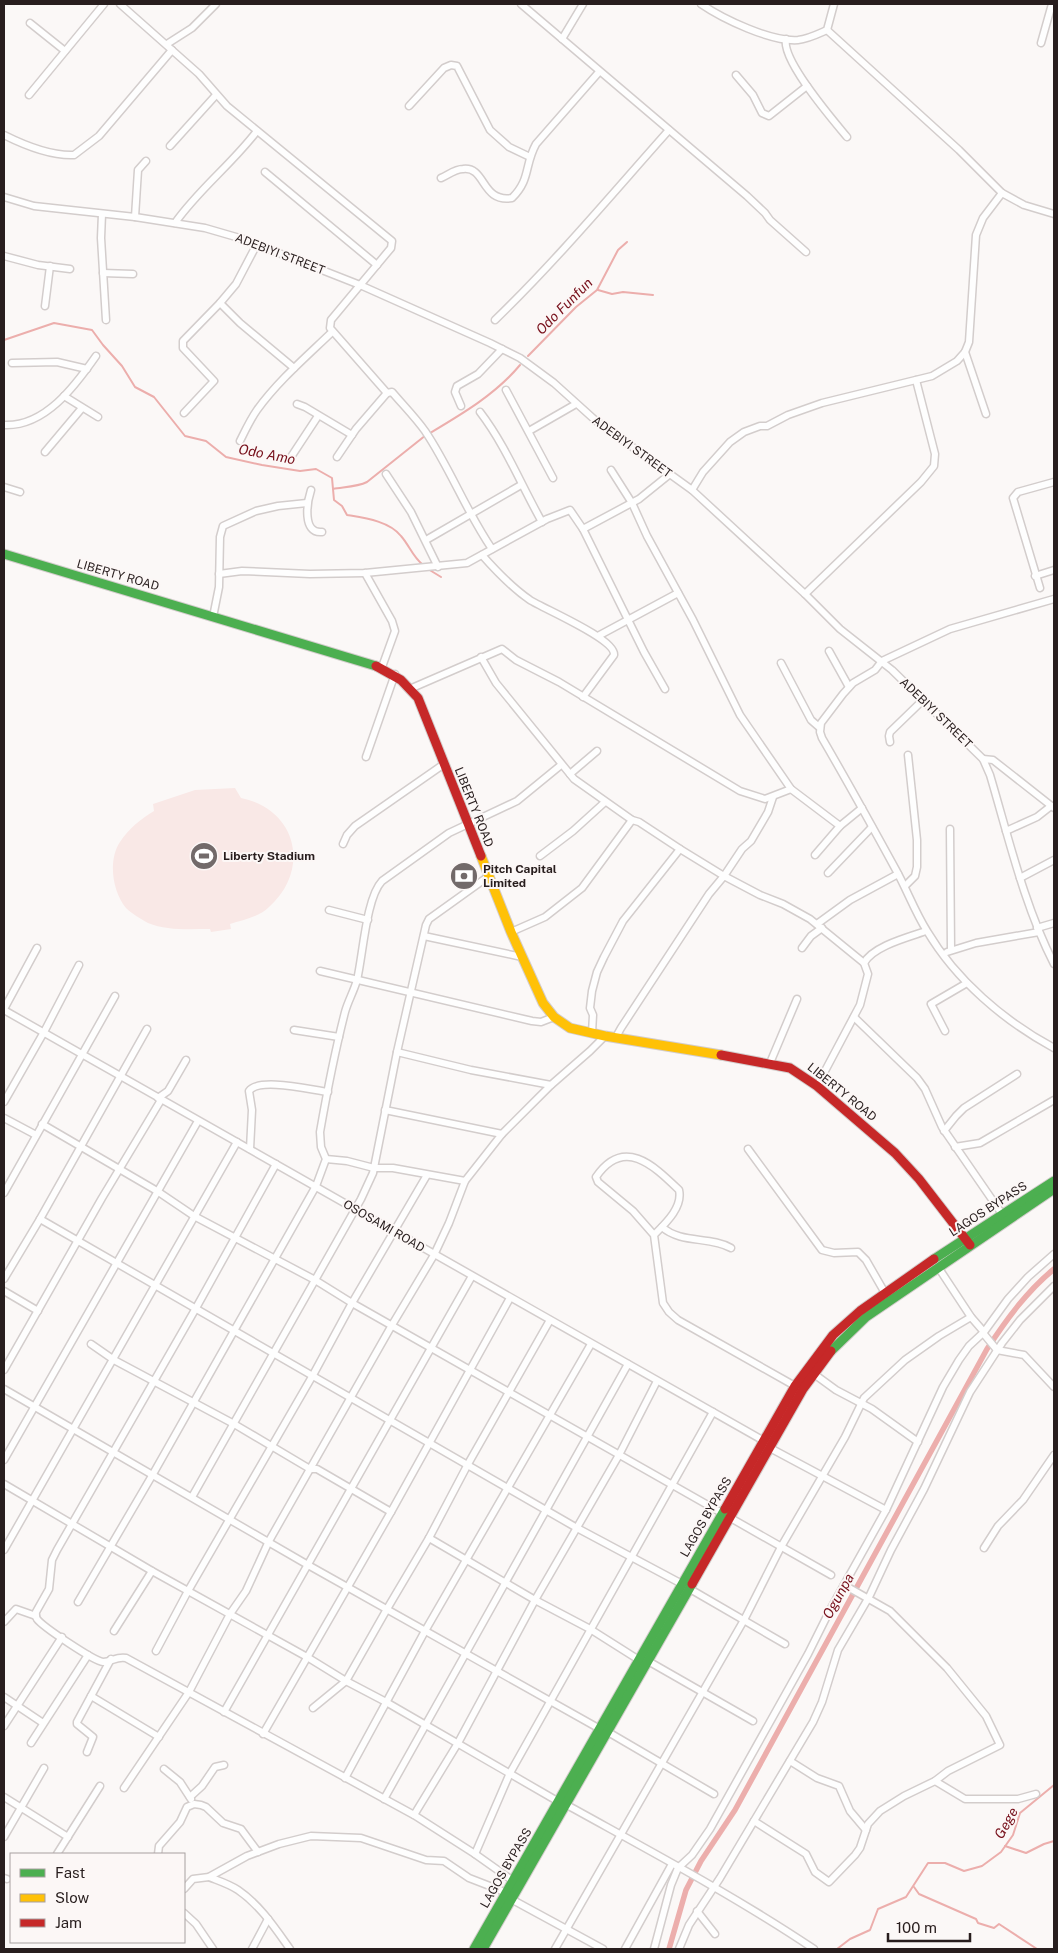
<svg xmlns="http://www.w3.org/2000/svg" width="1058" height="1953" font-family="'Public Sans',sans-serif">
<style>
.green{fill:#f9e8e6}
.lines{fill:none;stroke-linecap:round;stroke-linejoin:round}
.stream{stroke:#ecaeac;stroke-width:2}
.canal{stroke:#ecaeac;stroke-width:5.5}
.street-casing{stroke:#d3cdcc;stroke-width:9}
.fast-casing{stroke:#d3cdcc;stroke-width:11}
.slow-casing{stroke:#d3cdcc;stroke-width:11}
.jam-casing{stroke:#d3cdcc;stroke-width:11}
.street{stroke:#fefefe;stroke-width:6}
.fast{stroke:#4caf50;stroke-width:9}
.slow{stroke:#ffc107;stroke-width:9}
.jam{stroke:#c62828;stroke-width:9}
.labels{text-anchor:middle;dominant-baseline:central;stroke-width:4;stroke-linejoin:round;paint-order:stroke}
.street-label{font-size:12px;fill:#281e1e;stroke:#fcf7f6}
.poi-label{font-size:12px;font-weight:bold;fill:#281e1e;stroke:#fcf7f6;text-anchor:start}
.water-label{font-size:14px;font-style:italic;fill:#760f1a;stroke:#fcf7f6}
</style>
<rect width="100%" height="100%" fill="#fbf8f7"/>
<path class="green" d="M235,788l6,10c56,11 70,72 28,109 -10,10 -26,13 -39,17l1,5 -20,3 -1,-3c-20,0 -43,2 -62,-6 -7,-4 -16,-9 -22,-15 -14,-17 -18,-48 -6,-66 9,-14 21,-23 34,-31l-1,-7 42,-14z"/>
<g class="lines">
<g class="stream">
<polyline points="598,290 612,294 623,292 653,295"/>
<path d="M4,340l50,-17 38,7 11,15 19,21 13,21 19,10 31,39 21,5 20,16 36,8 38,6 16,-2 16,9 2,22 8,6 5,9c18,3 42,6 54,21 8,9 12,21 21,28"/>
<polyline points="528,356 576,307 597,290 618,250 627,242"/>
<path d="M430,433c32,-19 66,-39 90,-68"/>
<path d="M333,489c11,-2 24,-2 34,-7l59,-47"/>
<polyline points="428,569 441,577"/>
<polyline points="1005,1846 1026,1853 1044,1844 1054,1841"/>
<polyline points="914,1887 919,1894 976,1919 978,1923 994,1928 999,1924 1037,1949"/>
<polyline points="837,1949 850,1939 870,1930 878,1909 906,1897 928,1863 945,1863 964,1871 982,1866 1001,1852 1013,1835 1020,1813 1054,1785"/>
</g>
<path class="canal" d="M669,1949l17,-59 15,-29 34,-51 252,-461c19,-29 40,-58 67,-80"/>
<defs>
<g id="street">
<path d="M120,4l79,70 28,32 165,135 -1,7 -60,72 -1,8 57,65 5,-1c11,13 23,25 33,39 25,37 41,80 67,118"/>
<polyline points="521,4 747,196 765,213 770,220 806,252"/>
<path d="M701,4c22,15 70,38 97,36 10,-1 20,-6 29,-10l7,-26"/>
<polyline points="30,23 65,51"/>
<polyline points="827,30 959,150 1002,193 1024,205 1054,214"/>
<polyline points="562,39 583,4"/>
<path d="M786,39c-5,21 47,81 61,98"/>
<polyline points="1041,43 1052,4"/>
<polyline points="167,44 192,28 216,4"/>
<polyline points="736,75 753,95 762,113 769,116 807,86"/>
<polyline points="29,95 104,4"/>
<polyline points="409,106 444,68 451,65 457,66 490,130 509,147 530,157"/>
<path d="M4,135c20,10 48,21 70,20l25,-19 73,-86"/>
<polyline points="170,146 216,95"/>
<polyline points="265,172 377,265"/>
<path d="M441,178c7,-3 14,-9 22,-9 23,-3 18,34 49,29 19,-19 12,-32 24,-54l63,-72"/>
<path d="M4,197l30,9 101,11 70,11 38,11 117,46 130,58 30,15 34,25 41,37 97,70 113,104 35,35 52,41 91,89 7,16c19,64 34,130 64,189"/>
<polyline points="102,214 101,238 106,320"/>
<polyline points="135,217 138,170 146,161"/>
<path d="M175,223c24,-34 56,-58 82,-92"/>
<polyline points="4,256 38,265 70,269"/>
<polyline points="103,273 133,274"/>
<polyline points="220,303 240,323 294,368"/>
<polyline points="45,306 50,266"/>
<path d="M495,320c62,-60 117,-126 174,-190"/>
<polyline points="965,352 986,414"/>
<polyline points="12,363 57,362 87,369"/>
<polyline points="506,390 553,478"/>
<polyline points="64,396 98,417"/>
<polyline points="297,404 305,407 352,435"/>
<polyline points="461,406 455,392 457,386 478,374 502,349"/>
<path d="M480,412c26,34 41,73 62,110"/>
<polyline points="184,413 214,381 183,348 183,341 220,303 236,284 257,244"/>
<path d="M4,425c41,2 71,-39 92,-69"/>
<polyline points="529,431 576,404"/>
<path d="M240,441c5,-10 10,-21 17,-31 21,-29 49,-53 75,-78"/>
<polyline points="45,452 82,408"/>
<polyline points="291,457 318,416"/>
<polyline points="337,457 356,429 387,393"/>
<polyline points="611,470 632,503 647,536 693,620 740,715 791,789 840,826"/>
<polyline points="386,474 411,512 438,567"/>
<polyline points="4,487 20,492"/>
<path d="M311,490c-4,12 -9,44 11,42"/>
<polyline points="692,490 703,472 730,442 744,432 760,426 767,426 788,415 822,403 932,376 957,361 965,352 969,342 976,235 983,218 1002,193"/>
<polyline points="583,529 639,499 670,474"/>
<polyline points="426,540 521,485"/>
<path d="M482,555c15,17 29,32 48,45 14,9 86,39 84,55l-31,42"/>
<polyline points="365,573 392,621 395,631 382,667"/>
<polyline points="219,574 242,571 310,574 365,573 467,563 547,519 570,510 583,529 644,652 665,689"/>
<polyline points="1035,576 1054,570"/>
<polyline points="1040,588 1013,498 1018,492 1054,482"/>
<polyline points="805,594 921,482 934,466 935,454 916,380"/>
<path d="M1054,599l-104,30 -68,32 -7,9 -22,13 -10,11 -22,29 -1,9 2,6c25,43 50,88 74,132 11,20 19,42 31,61 29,49 77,90 127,117"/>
<polyline points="213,617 219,587 220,537 223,526 256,511 278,506 307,503"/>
<polyline points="598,636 678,593"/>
<polyline points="829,651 849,687"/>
<polyline points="481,657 496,683 574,779 632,820 639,822 680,849 724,876 760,895 783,904 810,919 864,963 868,974 860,1005 817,1086"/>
<polyline points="781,663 811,720 819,727"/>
<polyline points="412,688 502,649 516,660 559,682 740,791 765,799 791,789"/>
<polyline points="890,742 889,736 890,732 922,701"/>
<polyline points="366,757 395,674"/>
<polyline points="983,759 993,760 1054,808"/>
<polyline points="570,774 597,751"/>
<polyline points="950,829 951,950"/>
<polyline points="1006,831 1037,817 1051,806"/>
<polyline points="343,844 347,835 355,826 444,764"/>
<polyline points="815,855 840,826 862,808"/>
<polyline points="540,856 573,831 605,802"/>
<polyline points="828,873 872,827"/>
<polyline points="1020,878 1054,860"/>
<polyline points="905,886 915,876 917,867 917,840 908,755"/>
<polyline points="329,910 368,920"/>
<polyline points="817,924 850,900 898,874"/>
<polyline points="1037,928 1054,923"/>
<polyline points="511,932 545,917 582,888 632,820"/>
<polyline points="424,936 522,957"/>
<polyline points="802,948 811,936 822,928"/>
<polyline points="947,952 976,943 1039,932"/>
<path d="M864,963c9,-17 45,-26 62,-32"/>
<polyline points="320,971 532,1021 541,1022 554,1017"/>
<polyline points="4,1009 37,948"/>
<polyline points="4,1010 764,1441"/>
<polyline points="854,1017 917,1078 925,1089 942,1127 1002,1214"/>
<polyline points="294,1030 339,1037"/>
<polyline points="945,1031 931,1004 967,983"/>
<polyline points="592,1033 593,1015 590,1008 592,991 597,972 604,957 623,921 680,849"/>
<polyline points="616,1037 621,1028 709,894 724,876 742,849 751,841 768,812 773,797"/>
<polyline points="397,1052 471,1070 551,1085"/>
<polyline points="770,1063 797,999"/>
<polyline points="158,1098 168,1091 186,1060"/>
<polyline points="4,1102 44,1032 79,965"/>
<polyline points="385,1110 502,1134"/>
<polyline points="4,1118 36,1135"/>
<polyline points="42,1124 157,1191 194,1216 315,1280 352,1303 831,1575"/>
<polyline points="944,1131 956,1116 964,1108 1017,1074"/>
<polyline points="955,1147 980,1143 1054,1100"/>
<path d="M250,1149l2,-39 -3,-19c10,-14 62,-1 79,1"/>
<polyline points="748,1149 822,1250 834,1253 858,1252 866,1260 885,1293"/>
<polyline points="326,1159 347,1161 374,1168 393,1168 465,1181"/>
<path d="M276,1164l-80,144 -139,242 -5,10 -3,29 -13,23c0,3 -1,4 1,7 6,8 57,42 66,43 8,0 14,-6 23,-4l288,157 61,39 41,29"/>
<polyline points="4,1193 115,996"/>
<polyline points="40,1219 577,1528 682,1584"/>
<path d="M662,1227c19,17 48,9 69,21"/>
<path d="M654,1235c12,-12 29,-28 25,-45 -25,-24 -55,-54 -83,-13l2,5 35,29 21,24 9,68 6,9 9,8 117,66"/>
<polyline points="938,1267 971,1317 984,1332 983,1333 997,1350 1024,1355 1054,1387"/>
<polyline points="4,1279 40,1219 147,1029"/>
<polyline points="4,1291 38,1311"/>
<polyline points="91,1344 114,1360 234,1424 310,1469 317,1469 391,1512"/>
<polyline points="4,1370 102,1198 161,1100"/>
<polyline points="814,1374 836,1390 872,1409 918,1442"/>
<polyline points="4,1389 308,1565 600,1729"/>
<polyline points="770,1448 886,1510"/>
<polyline points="4,1460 198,1121"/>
<polyline points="4,1484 152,1571 307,1657 346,1681 386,1702 559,1802"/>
<polyline points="192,1497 361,1199 373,1173 397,1052 426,925 429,919 489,876"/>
<polyline points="429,1538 535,1600 590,1629 639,1660"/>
<polyline points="984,1548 998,1526 1023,1500 1054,1455"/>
<polyline points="4,1550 237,1142"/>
<polyline points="690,1589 785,1644"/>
<path d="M78,1602l75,-128 163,-288 10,-27 -5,-12 -1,-15c7,-40 15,-81 25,-120 3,-11 9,-21 12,-32 6,-25 9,-82 25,-99l67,-48 68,-32 44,-36"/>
<polyline points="4,1622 16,1609 36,1616"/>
<polyline points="114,1631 152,1571"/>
<polyline points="156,1651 188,1591 313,1375 352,1303 427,1175"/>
<polyline points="648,1661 753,1721"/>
<polyline points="91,1696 159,1737"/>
<polyline points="4,1697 43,1723"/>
<polyline points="313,1708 346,1681 387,1609 429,1538 468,1464 550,1320"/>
<polyline points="224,1712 472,1276"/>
<polyline points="4,1726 62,1637"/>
<polyline points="608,1732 714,1794"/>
<polyline points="263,1734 391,1512 510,1298"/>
<polyline points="31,1743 88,1655"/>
<polyline points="87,1752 93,1737 77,1724 77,1722 111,1659"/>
<polyline points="790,1761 817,1778 839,1786 850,1811 866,1830"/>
<polyline points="164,1769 180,1782 191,1799"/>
<polyline points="345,1778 425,1631 591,1344"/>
<polyline points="935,1781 965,1799 1018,1799 1036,1794"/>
<polyline points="124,1788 189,1692 230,1614 246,1591 269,1541 392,1325 434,1255 449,1223 465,1181 502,1134 551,1085 590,1051 605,1036"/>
<polyline points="4,1797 68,1837"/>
<polyline points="190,1797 202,1786 215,1767 224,1765"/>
<polyline points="384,1799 628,1364"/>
<path d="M567,1805c83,46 168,91 247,144"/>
<polyline points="414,1815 458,1743 535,1600 619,1455 657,1381"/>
<polyline points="754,1821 806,1854 815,1872 829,1882 855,1855 860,1848 868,1824 880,1811 904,1796 935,1781 948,1771 1000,1745 986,1716 947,1668 890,1611 844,1585"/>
<polyline points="4,1837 44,1768"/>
<polyline points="57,1854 100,1786"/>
<polyline points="158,1854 159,1846 180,1822 187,1807 194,1804 201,1805 206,1807 223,1823 241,1829 258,1852"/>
<polyline points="475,1854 510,1773 713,1412"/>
<path d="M209,1877c10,4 20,7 29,13 22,15 37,38 52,59"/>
<polyline points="4,1878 7,1879"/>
<polyline points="184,1889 193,1879 209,1877 247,1856 279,1844 311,1836 361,1838 426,1860 444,1861 469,1878 500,1890 506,1894"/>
<polyline points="511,1899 603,1949"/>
<polyline points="697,1911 715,1934"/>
<polyline points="184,1913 196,1924 213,1949"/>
<polyline points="252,1949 268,1919"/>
<polyline points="555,1949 744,1620 781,1547 845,1437 864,1398 905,1360 939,1336 971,1317"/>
<polyline points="625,1949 672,1864"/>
<polyline points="654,1949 671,1885 678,1868 692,1855 710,1829 808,1654 830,1610 886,1510 943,1387 959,1360 969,1346 984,1332 1008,1299 1028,1277 1054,1254"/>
<polyline points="679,1949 689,1925 720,1878 813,1722 822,1702 838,1650 869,1597 891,1550 924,1489 970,1392 1002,1343 1020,1320 1054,1286"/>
</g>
<g id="fast">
<polyline points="4,554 376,666"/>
<polyline points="934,1259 1054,1181"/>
<polyline points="831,1351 866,1317 1054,1189"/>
<polyline points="474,1949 725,1509"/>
<polyline points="483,1949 692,1584"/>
</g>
<polyline id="slow" points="481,856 511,932 543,1003 554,1017 570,1028 605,1036 721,1055"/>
<g id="jam">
<polyline points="376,666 401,680 418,698 481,856"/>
<polyline points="721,1055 790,1068 817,1086 895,1153 919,1179 970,1245"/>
<polyline points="725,1509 795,1386 833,1335 860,1311 934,1259"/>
<polyline points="692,1584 803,1389 831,1351"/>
</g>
</defs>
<use href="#street" class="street-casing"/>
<use href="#fast" class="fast-casing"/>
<use href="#slow" class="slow-casing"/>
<use href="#jam" class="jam-casing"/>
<use href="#street" class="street"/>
<use href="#fast" class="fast"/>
<use href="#slow" class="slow"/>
<use href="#jam" class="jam"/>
</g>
<defs>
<symbol id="stadium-disc" viewBox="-11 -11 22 22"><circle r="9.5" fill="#726a6a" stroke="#fcf7f6"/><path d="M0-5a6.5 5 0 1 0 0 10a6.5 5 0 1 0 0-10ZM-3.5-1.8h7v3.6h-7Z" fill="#fff"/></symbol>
<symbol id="bank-disc" viewBox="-11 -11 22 22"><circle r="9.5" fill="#726a6a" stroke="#fcf7f6"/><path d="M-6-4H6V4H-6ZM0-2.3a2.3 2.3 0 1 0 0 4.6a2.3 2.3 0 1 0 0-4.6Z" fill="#fff"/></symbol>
</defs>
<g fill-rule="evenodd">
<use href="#stadium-disc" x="188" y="840" width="32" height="32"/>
<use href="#bank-disc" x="448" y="860" width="32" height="32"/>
</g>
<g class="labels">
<g class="street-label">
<text transform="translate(280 254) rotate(21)">ADEBIYI STREET</text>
<text transform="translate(632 447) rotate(36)">ADEBIYI STREET</text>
<text transform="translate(118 575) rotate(16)">LIBERTY ROAD</text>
<text transform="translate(936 713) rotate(44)">ADEBIYI STREET</text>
<text transform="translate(474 807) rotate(68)">LIBERTY ROAD</text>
<text transform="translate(842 1092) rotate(39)">LIBERTY ROAD</text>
<text transform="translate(988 1209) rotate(-33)">LAGOS BYPASS</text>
<text transform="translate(384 1226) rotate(30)">OSOSAMI ROAD</text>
<text transform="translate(706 1517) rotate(-60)">LAGOS BYPASS</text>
<text transform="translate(506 1868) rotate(-60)">LAGOS BYPASS</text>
</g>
<g class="poi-label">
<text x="223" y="856">Liberty Stadium</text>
<text x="483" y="869">Pitch Capital<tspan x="483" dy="14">Limited</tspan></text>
</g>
<g class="water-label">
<text transform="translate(564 306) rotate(-45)">Odo Funfun</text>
<text transform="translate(267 454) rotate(11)">Odo Amo</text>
<text transform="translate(838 1596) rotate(-61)">Ogunpa</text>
<text transform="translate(1006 1823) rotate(-61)">Gege</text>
</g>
</g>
<rect width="1058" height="1953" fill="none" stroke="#281e1e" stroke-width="10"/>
<rect x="10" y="1853" width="175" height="90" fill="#fcf7f6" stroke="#a7a0a0"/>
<rect x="20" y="1869" width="25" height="8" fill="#4caf50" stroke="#a7a0a0"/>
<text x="55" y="1878" font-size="15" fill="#281e1e">Fast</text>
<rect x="20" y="1894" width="25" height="8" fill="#ffc107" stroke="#a7a0a0"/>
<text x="55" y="1903" font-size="15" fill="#281e1e">Slow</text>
<rect x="20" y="1919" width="25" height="8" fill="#c62828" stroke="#a7a0a0"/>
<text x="55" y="1928" font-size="15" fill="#281e1e">Jam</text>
<path d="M888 1933v8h82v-8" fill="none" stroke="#281e1e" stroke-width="2.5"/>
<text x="896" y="1933" font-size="15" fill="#281e1e" stroke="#fcf7f6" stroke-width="4" paint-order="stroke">100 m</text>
</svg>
